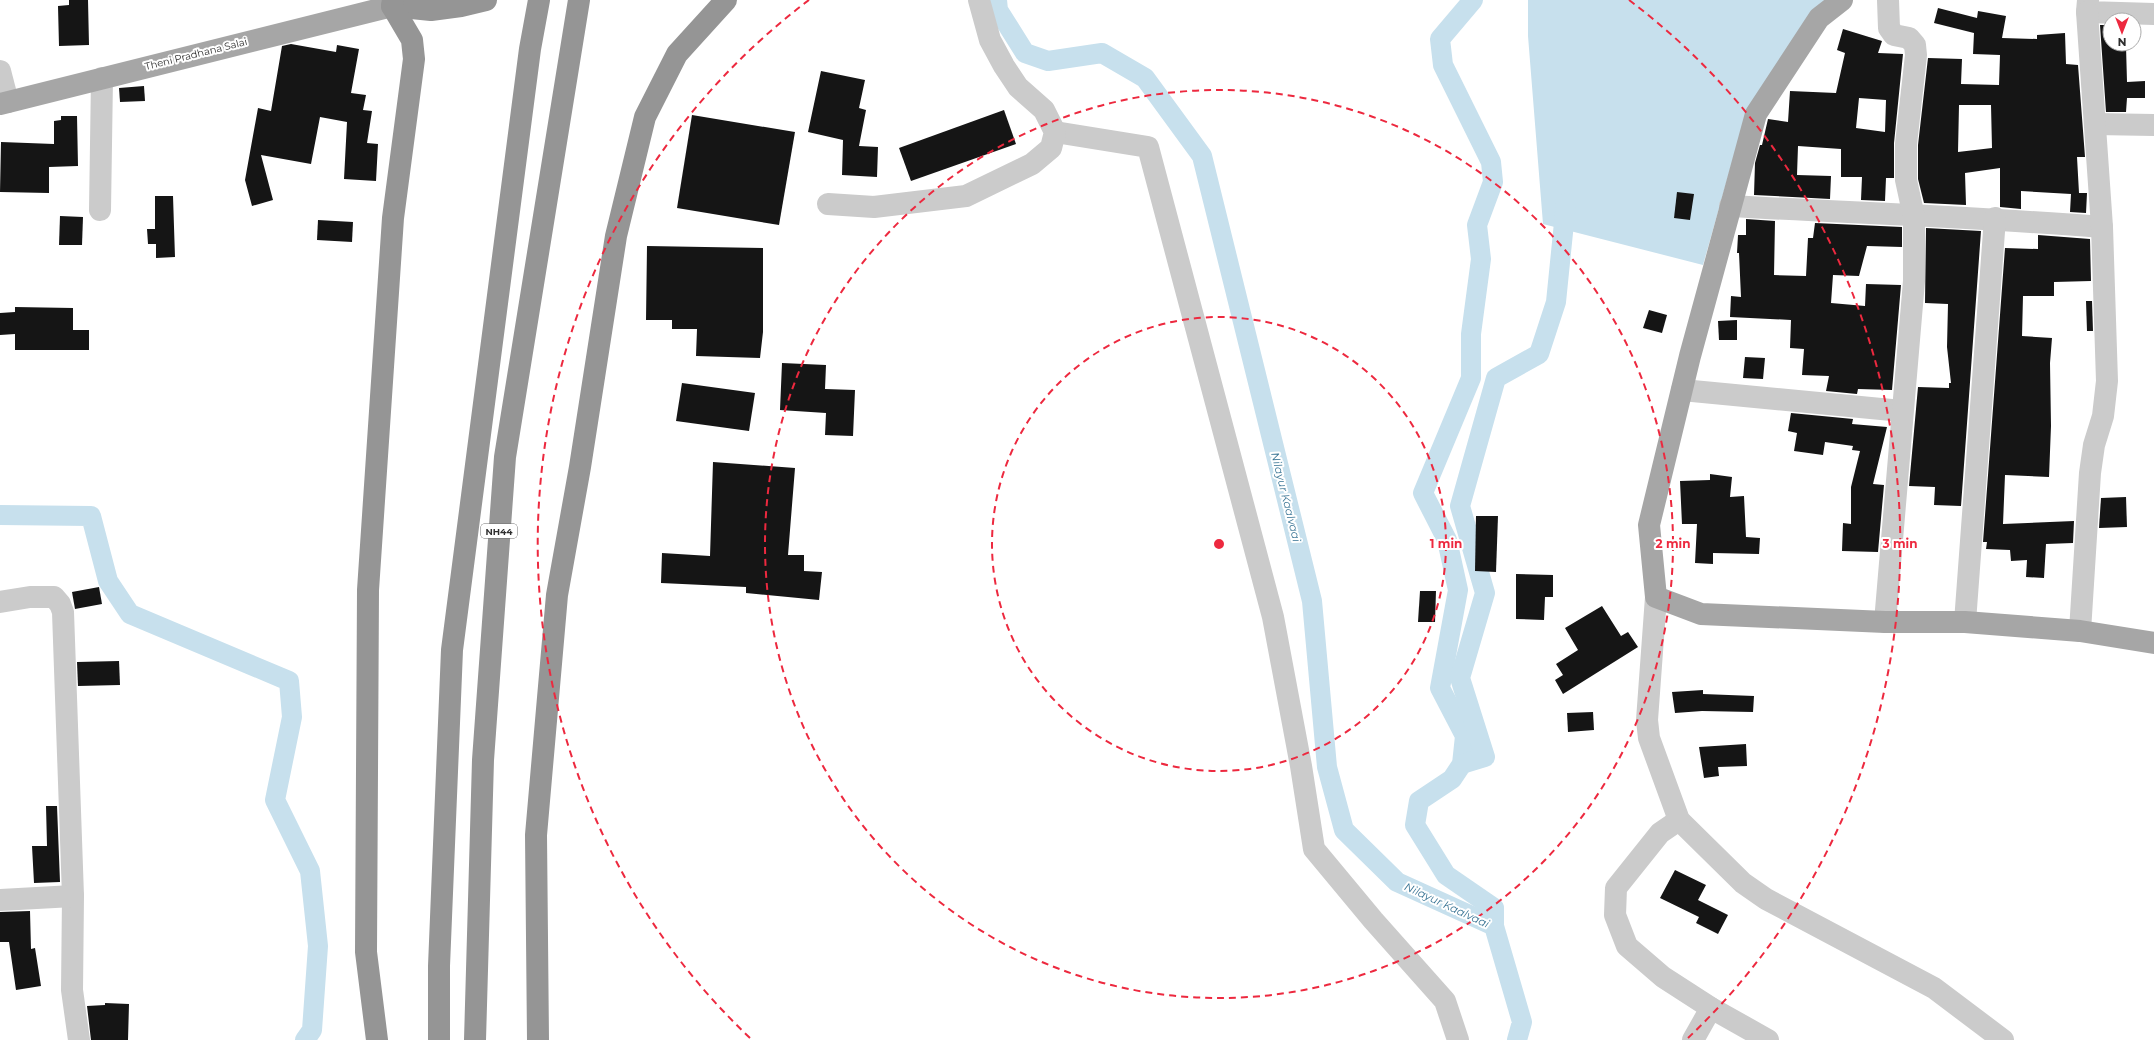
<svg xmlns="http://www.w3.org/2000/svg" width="2154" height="1040" font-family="Montserrat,sans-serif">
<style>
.water{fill:#c7e0ed}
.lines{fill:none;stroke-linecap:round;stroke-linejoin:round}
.canal{stroke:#c7e0ed;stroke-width:20}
.building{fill:#151515;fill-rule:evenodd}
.minor{stroke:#cbcbcb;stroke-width:22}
.major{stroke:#a6a6a6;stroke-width:22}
.highway{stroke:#959595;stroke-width:22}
.ring{fill:none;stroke:#ed293f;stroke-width:2;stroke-dasharray:7 5}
.labels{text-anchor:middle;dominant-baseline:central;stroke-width:4;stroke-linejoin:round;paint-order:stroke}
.shield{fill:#fff;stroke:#6d6d6d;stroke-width:1}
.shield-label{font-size:9px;font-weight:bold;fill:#2e2e2e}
.street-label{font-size:10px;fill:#2e2e2e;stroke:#fff}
.water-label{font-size:11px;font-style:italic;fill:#397494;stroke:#fff}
.centre{fill:#ed293f;stroke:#fff;stroke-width:2}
.ring-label{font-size:12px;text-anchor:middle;font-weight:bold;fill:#ed293f;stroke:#fff;stroke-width:4;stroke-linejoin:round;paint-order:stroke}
</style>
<rect width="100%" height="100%" fill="#fff"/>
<polygon class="water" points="1528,0 1826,0 1745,116 1703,265 1543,224 1528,36"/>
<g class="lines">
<g class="canal">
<polyline points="997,0 998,10 1025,53 1048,61 1102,53 1145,78 1202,156 1312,601 1327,767 1344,830 1397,882 1494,926 1522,1022 1517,1040"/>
<polyline points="1473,0 1440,39 1443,65 1491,162 1493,182 1477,225 1481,259 1471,334 1471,378 1423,493 1447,540 1458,590 1440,688 1465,736 1462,764 1452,779 1419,801 1415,825 1446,875 1494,908 1494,926"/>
<polyline points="0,515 91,516 108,581 130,614 289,681 292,717 275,800 310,871 318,946 312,1030 305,1040"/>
<polyline points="1462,764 1485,757 1460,678 1485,593 1460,506 1496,378 1539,354 1556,302 1566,203"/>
</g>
</g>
<g class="building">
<polygon points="69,0 88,0 89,45 59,46 58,6 69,5"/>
<path d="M1938,8l39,10 1,-7 28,5 -4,22 35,1v-4l28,-2 1,31 12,1 7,92h-8l2,36h8l-1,20 -16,-1 1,-18 -50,-3v18l-21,-2v-39l-35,5 1,32 -42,-2 -6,-24v-34l10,-87 34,1 -1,25 38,1 1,-30 -27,-1 1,-21 -40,-10zM1959,105h32l1,43 -34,4z"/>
<polygon points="2100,25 2110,25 2110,44 2129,44 2129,46 2126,46 2127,82 2145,81 2145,98 2127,98 2126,112 2106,112"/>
<path d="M1843,29l39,12 -4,12 25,1 -9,89v35h-8l-1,23 -24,-1 1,-23h-21v-28l-43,-3 -1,29 34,1 -1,23 -76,-4 1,-32 5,-18h2l6,-26 20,3 2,-31 46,2 9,-40 -8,-3zM1859,98l27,2 -1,32 -29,-4z"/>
<polygon points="291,44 336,52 337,45 359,49 351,93 366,95 363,110 372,111 367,143 378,144 376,181 344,179 347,122 320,117 311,164 261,155 273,200 252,206 245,180 258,108 271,111 282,46"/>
<polygon points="821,71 865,80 859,108 866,110 859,146 878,147 877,177 842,175 843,140 808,132"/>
<polygon points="144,86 145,101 120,102 119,88"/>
<polygon points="1004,110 1016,144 911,181 899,148"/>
<polygon points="692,115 795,132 779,225 677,208"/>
<polygon points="61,116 77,116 78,166 49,167 49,193 0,192 1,142 54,144 54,121 61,120"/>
<polygon points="1677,192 1694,194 1690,220 1674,218"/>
<polygon points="155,196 173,196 175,257 156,258 156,244 148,244 147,229 155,229"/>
<polygon points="60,216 83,217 82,245 59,245"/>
<polygon points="1746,219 1775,221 1774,275 1806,276 1808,238 1813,238 1815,223 1902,227 1902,247 1867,246 1859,276 1833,275 1831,303 1865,306 1866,284 1901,285 1892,390 1858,389 1857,394 1826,391 1829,376 1802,375 1804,349 1790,348 1791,320 1730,317 1731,296 1741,297 1739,253 1737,253 1738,235 1746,235"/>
<polygon points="318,220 353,222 352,242 317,240"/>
<polygon points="1926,228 1981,231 1961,506 1934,505 1935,487 1909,486 1918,387 1949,388 1949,383 1951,383 1947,347 1948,304 1925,303"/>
<polygon points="2038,235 2090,239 2091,281 2054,282 2054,296 2023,296 2022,336 2052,338 2050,363 2051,426 2049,477 2005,475 2003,524 2074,521 2073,543 2046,544 2044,578 2026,577 2027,560 2011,561 2010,550 1986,549 1987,542 1983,542 2005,248 2038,249"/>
<polygon points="647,246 763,248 763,332 760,358 696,356 697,329 672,329 672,320 646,320"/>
<polygon points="2086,301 2092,301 2093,331 2087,331"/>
<polygon points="15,307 73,308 73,330 89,330 89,350 15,350 15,334 0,335 0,313 15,312"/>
<polygon points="1649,310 1667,315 1662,333 1643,328"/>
<polygon points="1737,320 1737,340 1719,340 1718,321"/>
<polygon points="1745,357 1765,358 1763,379 1743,378"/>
<polygon points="782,363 826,365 825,389 855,390 853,436 825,435 826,413 780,410"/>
<polygon points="682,383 755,393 749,431 676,421"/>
<polygon points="1791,413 1853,419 1852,424 1887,427 1873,484 1884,485 1878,552 1842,551 1843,523 1851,524 1851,487 1860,451 1852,450 1853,446 1825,442 1823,455 1794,451 1797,433 1788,431"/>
<polygon points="713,462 795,468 788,555 804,555 804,571 822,572 819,600 746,593 746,587 661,583 662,553 710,556"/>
<polygon points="1710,474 1732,477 1730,497 1744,496 1746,537 1760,538 1759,554 1713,553 1713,564 1695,563 1697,524 1682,524 1680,481 1710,480"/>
<polygon points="2126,497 2127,527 2099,528 2101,498"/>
<polygon points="1476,516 1498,516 1496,572 1475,571"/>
<polygon points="1516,574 1553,575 1553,597 1545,597 1544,620 1516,619"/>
<polygon points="99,587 102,604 75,609 72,592"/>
<polygon points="1420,591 1436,591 1435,622 1418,622"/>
<polygon points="1602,606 1621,636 1628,632 1638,647 1563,694 1555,680 1563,675 1556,664 1578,650 1565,628"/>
<polygon points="119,661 120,685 78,686 77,662"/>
<polygon points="1703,690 1703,694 1754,696 1753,712 1702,711 1675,713 1672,692"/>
<polygon points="1593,712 1594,730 1568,732 1567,713"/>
<polygon points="1746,744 1747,766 1718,767 1719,776 1704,778 1699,747"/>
<polygon points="46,806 57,806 60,882 34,883 32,846 47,846"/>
<polygon points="1675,870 1706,885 1698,900 1728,915 1718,934 1696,923 1699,917 1660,898"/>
<polygon points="30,911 31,949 35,948 41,986 16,990 9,942 0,942 0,912"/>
<polygon points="105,1003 129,1004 128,1040 91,1040 87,1006 105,1005"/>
</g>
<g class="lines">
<g class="minor">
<polyline points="2088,0 2087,12 2154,14"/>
<polyline points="0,71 8,102"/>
<polyline points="2095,124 2154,125"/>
<polyline points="1055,132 1148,147 1273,617 1301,766 1314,849 1373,920 1445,1001 1458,1040"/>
<polyline points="828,204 874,207 966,196 1032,164 1051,148 1055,132 1044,110 1018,87 1004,66 990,40 979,0"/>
<path d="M1730,206c124,7 248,11 372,21"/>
<polyline points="100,210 102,78"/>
<polyline points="1682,390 1902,411"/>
<polyline points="1656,597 1647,720 1649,738 1679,820 1743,883 1766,899 1934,988 2003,1040"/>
<polyline points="0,602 30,597 54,597 60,604 63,612 73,896 72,990 79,1040"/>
<polyline points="1885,622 1914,281 1914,217 1906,180 1906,144 1916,55 1915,45 1909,38 1894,35 1889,28 1888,0"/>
<polyline points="1965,622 1995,218"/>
<polyline points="2080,631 2090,473 2094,445 2103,416 2107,381 2102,227 2087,12"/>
<polyline points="1679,820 1660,833 1616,888 1615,915 1627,946 1663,977 1711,1008 1768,1040"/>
<polyline points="0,900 73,896"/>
<polyline points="1693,1040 1711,1008"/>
</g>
<g class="major">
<polyline points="1842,0 1819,18 1756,114 1690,356 1649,525 1656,597 1701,614 1885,622 1965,622 2080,631 2154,643"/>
<polyline points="0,104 392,6"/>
</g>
<g class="highway">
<polyline points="392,6 431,10 461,6 486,0"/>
<polyline points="377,1040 366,952 368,590 393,218 414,59 412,40 392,6 393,0"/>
<polyline points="439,1040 439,966 452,650 530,49 539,0"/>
<polyline points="475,1040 483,760 505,457 579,0"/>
<polyline points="538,1040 536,835 557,595 580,467 616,236 645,117 677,54 726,0"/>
</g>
</g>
<g class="ring">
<circle cx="1219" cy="544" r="227"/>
<circle cx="1219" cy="544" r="454"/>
<path d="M750 1038A681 681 0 0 1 809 0M1629 0A681 681 0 0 1 1688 1038"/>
</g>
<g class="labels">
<rect class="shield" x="481" y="524" width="36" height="14" rx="3"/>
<g class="shield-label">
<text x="499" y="531">NH44</text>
</g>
<g class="street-label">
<text transform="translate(196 54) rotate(-14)">Theni Pradhana Salai</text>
</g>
<g class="water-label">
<text transform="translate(1286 497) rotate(76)">Nilayur Kaalvaai</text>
<text transform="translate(1447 905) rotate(25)">Nilayur Kaalvaai</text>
</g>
</g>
<circle cx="1219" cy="544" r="6" class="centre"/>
<g class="ring-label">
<text x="1446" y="548">1 min</text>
<text x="1673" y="548">2 min</text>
<text x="1900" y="548">3 min</text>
</g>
<g transform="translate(2122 32) rotate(180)"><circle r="19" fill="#ffffff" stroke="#ababab"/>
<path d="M0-3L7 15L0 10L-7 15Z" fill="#ed293f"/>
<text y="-6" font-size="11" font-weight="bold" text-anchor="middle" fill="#2e2e2e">N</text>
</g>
</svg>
